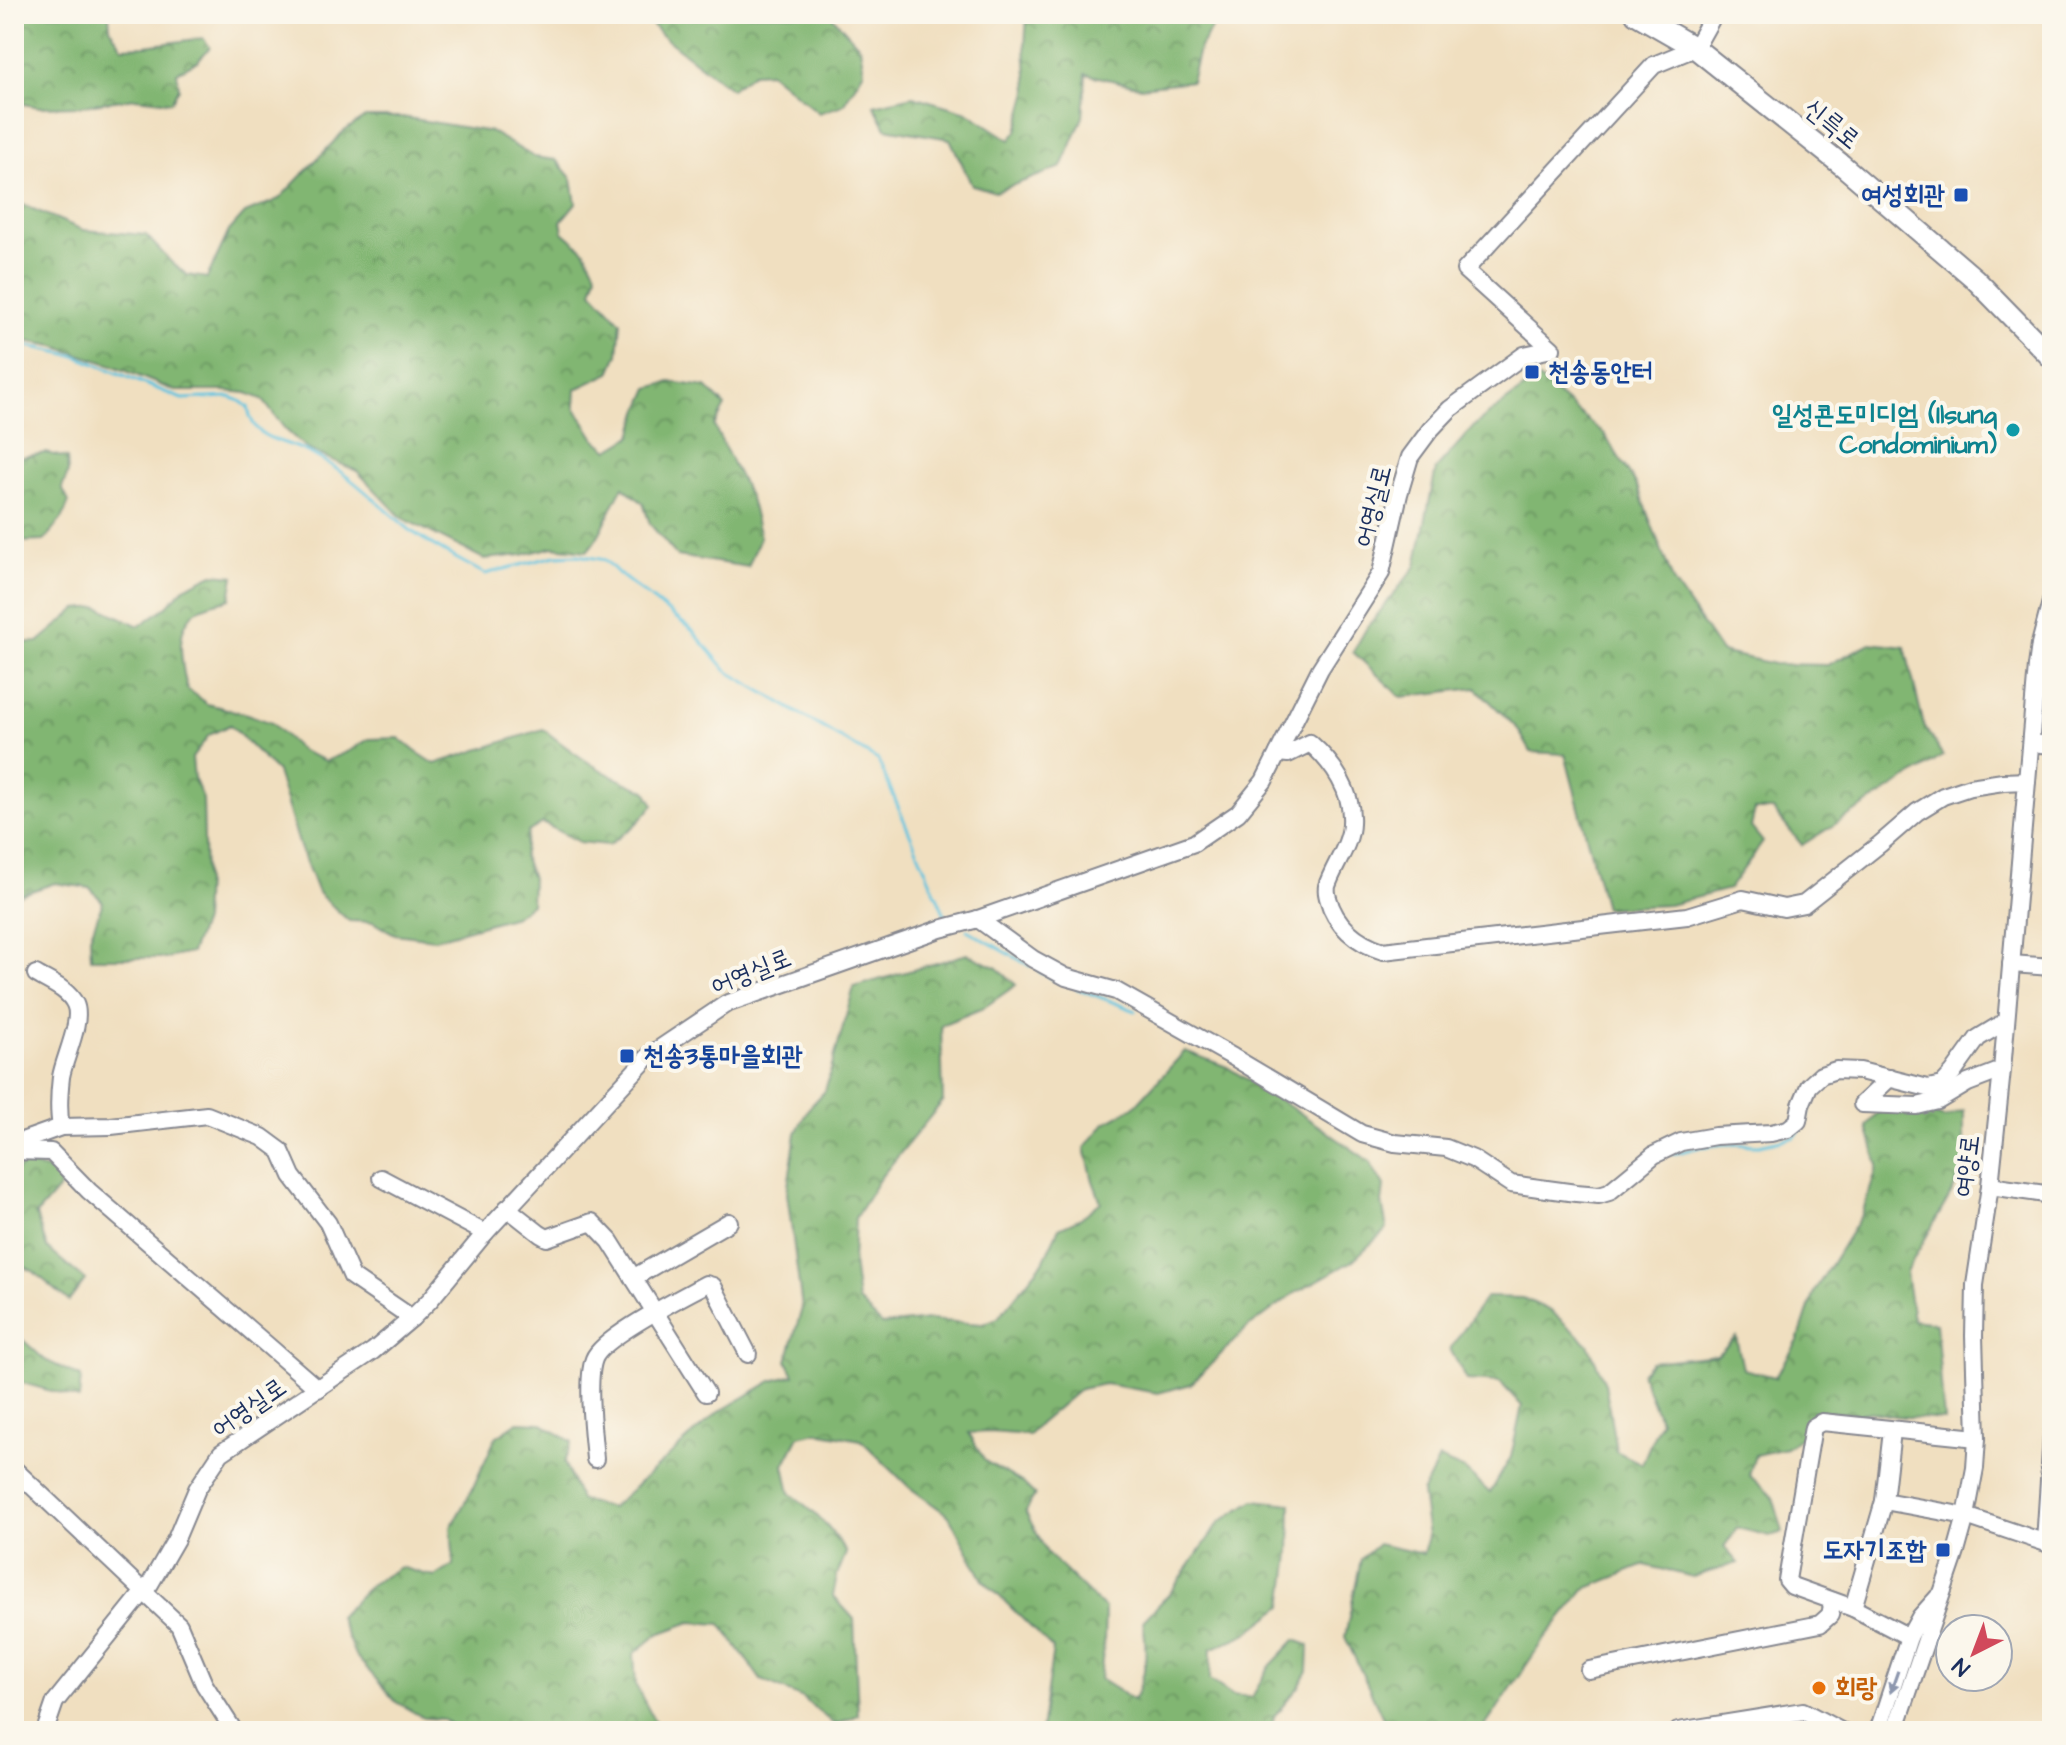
<svg xmlns="http://www.w3.org/2000/svg" width="2066" height="1745" font-family="'Architects Daughter','Poor Story',sans-serif">
<style>
.forest{fill:url(#forest-crowns);stroke:#4e7268;stroke-width:2}
.lines{fill:none;stroke-linecap:round;stroke-linejoin:round}
.stream{stroke:#60c3de;stroke-width:3}
.minor-casing{stroke:#86878f;stroke-width:20}
.major-casing{stroke:#86878f;stroke-width:24}
.minor{stroke:#fff;stroke-width:16}
.major{stroke:#fff;stroke-width:20}
.oneway{fill:#8d97ae}
.transit-dot{fill:#1a4fb4;stroke:#fbf7ec;stroke-width:3}
.culture-dot{fill:#0f9aa8;stroke:#fbf7ec;stroke-width:3}
.food-dot{fill:#e8710a;stroke:#fbf7ec;stroke-width:3}
.labels{text-anchor:middle;dominant-baseline:central;stroke-width:8;stroke-linejoin:round;paint-order:stroke}
.street-label{font-size:26px;fill:#1b2f5e;stroke:#fbf7ec}
.transit-label{font-size:26px;font-weight:bold;fill:#164399;stroke:#fbf7ec;text-anchor:end}
.culture-label{font-size:26px;font-weight:bold;fill:#0d838f;stroke:#fbf7ec;text-anchor:end}
.food-label{font-size:26px;font-weight:bold;fill:#c56008;stroke:#fbf7ec;text-anchor:start}
</style>
<defs>
<pattern id="forest-crowns" width="20" height="18" patternUnits="userSpaceOnUse" patternTransform="scale(2)"><rect width="20" height="18" fill="#81b672"/><path d="M2 6a3 3 0 1 1 6 0M12 15a3 3 0 1 1 6 0" fill="none" stroke="#699461"/></pattern>
</defs>
<rect width="100%" height="100%" fill="#fbf7ec"/>
<filter id="ink" filterUnits="userSpaceOnUse"><feTurbulence type="fractalNoise" baseFrequency=".0125" numOctaves="2"/><feDisplacementMap in="SourceGraphic" scale="16" xChannelSelector="R" yChannelSelector="G"/><feConvolveMatrix kernelMatrix="1 2 1 2 8 2 1 2 1" color-interpolation-filters="sRGB"/></filter>
<filter id="wash" filterUnits="userSpaceOnUse"><feTurbulence type="fractalNoise" baseFrequency=".006" numOctaves="4" result="noise"/><feDisplacementMap in="SourceGraphic" scale="32" xChannelSelector="R" yChannelSelector="G"/><feGaussianBlur stdDeviation="1.8" result="paint"/><feColorMatrix in="noise" values="0 0 0 0 0 0 0 0 0 0 0 0 0 0 0 0 0 1.4 0 .05"/><feComposite in="paint" operator="in"/></filter>
<g filter="url(#wash)">
<rect width="100%" height="100%" fill="#f0dfc0"/>
<g class="forest">
<polygon points="14,14 109,14 110,29 122,47 146,46 203,38 210,47 198,61 177,72 179,88 171,102 136,98 79,106 39,107 14,102"/>
<polygon points="643,14 830,14 860,47 864,71 843,105 819,113 769,72 753,73 731,89 661,35"/>
<polygon points="1027,14 1220,14 1199,49 1191,81 1141,87 1086,74 1083,117 1062,167 995,192 972,185 950,139 886,128 874,105 913,96 967,112 1010,140 1017,131 1028,91 1025,47"/>
<path d="M365,117h37l89,15 43,25 22,3 16,19 4,24 -15,18 2,11 22,19 12,23 -5,17 29,31 -3,32 -8,19 -34,16 -1,18 20,32 14,11 23,-14 7,-25 10,-23 21,-6 36,5 19,19 -11,20 36,72 10,39 -12,30 -71,-11 -27,-32 -7,-21 -20,-16c-13,20 -19,46 -36,64l-34,-4 -31,8 -38,4 -82,-41 -45,-47 -50,-22 -22,-20 -23,-30 -15,-6 -22,-2h-50l-63,-26 -58,-19 -40,-7v-138l69,29 63,5 25,27 16,13 20,3 22,-47 16,-18 34,-14 64,-67z"/>
<polygon points="1538,378 1604,434 1637,486 1674,583 1721,652 1774,664 1828,665 1870,643 1905,647 1924,726 1943,756 1802,845 1773,810 1755,810 1751,827 1763,842 1729,889 1669,905 1605,908 1565,754 1531,752 1518,729 1476,688 1401,697 1353,652 1366,629 1416,566 1436,469 1476,424"/>
<polygon points="46,453 67,458 68,473 62,488 69,502 63,517 44,541 14,542 14,458"/>
<path d="M213,574l21,2 -4,23c-9,3 -23,5 -31,10 -27,17 -17,55 -12,80l20,15 40,10 25,9 29,28 25,10 23,-10 20,-12 30,-1 16,13 20,13 108,-35c35,28 61,46 103,62l8,14 -20,21 -25,19 -30,-3 -36,-19 -15,9 -5,25 9,21 -1,26 -16,12 -81,23 -39,-5 -22,-12 -24,-1 -31,-28 -18,-46 -23,-75 -47,-47 -21,10 -17,23 2,20 9,21 2,81 -2,41 -12,32 -24,5h-76l-1,-21 13,-35 -13,-14 -35,-5 -41,14v-254l24,-1 39,-33 22,-2 40,19 26,-18 19,-20z"/>
<path d="M967,954l29,13 20,18 -33,23 -42,17 2,76 -63,77 -25,40 -2,44 5,39 24,24 46,-5 54,4 16,-6 45,-56 16,-34 22,-10 20,-16 -8,-21 -8,-33 20,-25 29,-16 51,-56 42,16 76,48 66,46 15,25 -2,17 5,26 -35,32 -60,34 -46,34 -55,55 -33,9 -53,-9 -25,5 -41,35 -10,11 -39,-3 -21,1 16,28 38,22 12,12 -10,16 22,42 58,56 -1,34 -4,36 33,21c15,-24 14,-52 10,-79l27,-28 50,-71 34,-22 37,4 -1,51 -7,51 -37,28 -35,15 -1,31 22,15 20,2 18,-31 25,-26 14,5 -1,26 -10,17 -24,28 -3,15h-230l12,-82 -70,-69 -34,-64 -40,-29 -48,-47 -44,-8 -18,4 -15,29 6,28c22,17 42,35 56,60l-9,22 -4,21 21,23 4,96 -23,10 -32,-27 -42,-18 -40,-56 -30,-2 -33,12 -24,20 2,32 24,45h-201l-16,-12 -19,-1 -28,-16 -41,-47 -16,-38 31,-32 30,-18 35,10 19,-12 -3,-38 20,-35 25,-55 22,-15 23,1 31,19 -8,20 16,38 31,8 106,-95 55,-32 22,-6 -7,-14 15,-53 -15,-115 9,-60 12,-24 17,-18 29,-104z"/>
<polygon points="1917,1107 1944,1118 1964,1111 1964,1171 1906,1272 1913,1320 1936,1323 1944,1420 1895,1416 1871,1412 1859,1414 1813,1411 1804,1435 1786,1448 1755,1455 1749,1475 1773,1497 1783,1532 1770,1536 1737,1528 1724,1547 1738,1563 1693,1577 1645,1565 1585,1589 1544,1639 1482,1731 1389,1731 1345,1637 1361,1559 1378,1544 1423,1554 1428,1536 1422,1493 1439,1459 1465,1470 1490,1493 1511,1457 1522,1406 1500,1382 1467,1380 1450,1349 1486,1297 1523,1298 1551,1311 1588,1344 1605,1383 1616,1451 1642,1464 1660,1421 1641,1373 1651,1362 1717,1355 1736,1337 1743,1369 1775,1377 1798,1341 1814,1292 1862,1214 1878,1166 1867,1126 1882,1108"/>
<polygon points="23,1164 53,1171 61,1186 36,1215 47,1248 85,1280 69,1301 33,1271 14,1262 14,1173"/>
<polygon points="14,1332 45,1360 81,1377 79,1399 16,1381 14,1382"/>
</g>
<g class="lines">
<g class="stream">
<path d="M14,343l62,13 106,43 48,-2 10,4 8,6c5,33 27,31 53,42 43,18 74,53 109,81 23,17 50,30 75,44l70,-18 23,-1 27,5 14,14 73,56 35,41 151,89 67,155 6,4"/>
<polyline points="967,930 1030,966"/>
<polyline points="1040,972 1058,981"/>
<polyline points="1076,988 1136,1011"/>
<polyline points="1969,1074 1990,1064"/>
<polyline points="1806,1120 1811,1100"/>
<polyline points="1673,1154 1700,1147 1725,1144 1759,1145 1795,1137 1800,1130"/>
</g>
</g>
</g>
<g filter="url(#ink)">
<g class="lines">
<defs>
<g id="minor">
<polyline points="2031,743 2052,745"/>
<path d="M1278,753l10,1 22,-11c23,20 43,49 41,80 0,21 -18,44 -24,63 -1,6 0,7 1,12 7,27 29,45 55,53l304,-35 56,-17 41,9 20,-4 76,-60 37,-32 26,-16 27,-9 33,-5 24,-1"/>
<polyline points="978,919 1033,959 1066,977 1116,991 1233,1057 1362,1134 1395,1143 1446,1148 1473,1159 1511,1184 1576,1193 1599,1195 1609,1192 1654,1155 1681,1142 1715,1136 1771,1133 1788,1129 1798,1121 1801,1105 1809,1086 1821,1075 1836,1070 1860,1071 1928,1088 1942,1085 1953,1073 1978,1038 2006,1021"/>
<polyline points="2011,964 2052,967"/>
<path d="M36,974c13,8 32,15 39,30 8,17 -11,54 -14,73 -2,17 -3,34 0,50"/>
<polyline points="1890,1078 1862,1104 1917,1106 1938,1101 1968,1083 2002,1070"/>
<polyline points="15,1151 51,1152 89,1191 318,1389"/>
<polyline points="14,1157 22,1141 61,1127 111,1126 207,1115 262,1137 281,1151 292,1176 328,1223 352,1277 412,1318"/>
<polyline points="381,1178 485,1233"/>
<polyline points="1990,1186 2052,1195"/>
<polyline points="507,1208 540,1234 547,1238 592,1222 610,1241 706,1393"/>
<polyline points="633,1278 729,1222"/>
<path d="M595,1459c-2,-24 -9,-79 -1,-100 8,-22 89,-62 112,-75l7,2 35,68"/>
<polyline points="14,1469 179,1625 204,1684 234,1731"/>
<polyline points="1884,1501 1966,1516 2052,1545"/>
<polyline points="2045,1542 2052,1435"/>
<polyline points="1853,1608 1884,1501 1892,1431"/>
<polyline points="1909,1637 1853,1608 1792,1586 1787,1580 1813,1427 1822,1422 1977,1438"/>
<polyline points="1589,1670 1820,1624 1830,1615 1833,1601"/>
<polyline points="45,1731 55,1702 150,1584 176,1539 197,1489 221,1453 373,1351 412,1318 430,1300 485,1233 650,1055 726,1004 940,929 978,919 1194,843 1238,813 1264,781 1320,669 1381,573 1399,494 1410,457 1430,430 1450,409 1524,355 1552,349 1465,270 1654,65 1695,48 1714,14"/>
<polyline points="1678,1731 1803,1711 1841,1731"/>
<polyline points="1878,1731 1909,1637 1920,1617 1938,1597"/>
<polyline points="1895,1731 1956,1552 1966,1516 1975,1468 1977,1438 1974,1336 1975,1285 1990,1186 2002,1070 2037,666 2040,644 2052,598"/>
</g>
<polyline id="major" points="1636,14 1695,48 1842,165 1974,278 2052,358"/>
</defs>
<use href="#minor" class="minor-casing"/>
<use href="#major" class="major-casing"/>
<use href="#minor" class="minor"/>
<use href="#major" class="major"/>
</g>
<defs><path id="oneway-solid" d="M-6-.8H1V-3.2L6.5 0L1 3.2V.8H-6Z" transform="scale(2)"/></defs>
<use class="oneway" href="#oneway-solid" transform="translate(1894 1682) rotate(109)"/>
</g>
<g class="transit-dot">
<rect x="1953" y="187" width="16" height="16" rx="4"/>
<rect x="1524" y="364" width="16" height="16" rx="4"/>
<rect x="619" y="1048" width="16" height="16" rx="4"/>
<rect x="1935" y="1542" width="16" height="16" rx="4"/>
</g>
<circle class="culture-dot" cx="2013" cy="430" r="8"/>
<circle class="food-dot" cx="1819" cy="1688" r="8"/>
<g class="labels">
<g class="street-label">
<text transform="translate(1832 124) rotate(39)">신륵로</text>
<text transform="translate(1373 506) rotate(-76)">어영실로</text>
<text transform="translate(751 972) rotate(-22)">어영실로</text>
<text transform="translate(1967 1166) rotate(-83)">여양로</text>
<text transform="translate(249 1408) rotate(-35)">어영실로</text>
</g>
<g class="transit-label">
<text x="1945" y="195">여성회관</text>
<text x="1548" y="372" text-anchor="start">천송동안터</text>
<text x="643" y="1056" text-anchor="start">천송3통마을회관</text>
<text x="1927" y="1550">도자기조합</text>
</g>
<g class="culture-label">
<text x="1997" y="415">일성콘도미디엄 (Ilsung<tspan x="1997" dy="30">Condominium)</tspan></text>
</g>
<g class="food-label">
<text x="1835" y="1688">회랑</text>
</g>
</g>
<rect width="2066" height="1745" fill="none" stroke="#fbf7ec" stroke-width="48"/>
<g transform="translate(1974 1653) rotate(222)"><circle r="38" fill="#fbf7ec" stroke="#a1a7b3" stroke-width="2"/>
<path d="M0-6L14 30L0 20L-14 30Z" fill="#d1495b"/>
<text y="-12" font-size="22" font-weight="bold" text-anchor="middle" fill="#1b2f5e">N</text>
</g>
</svg>
